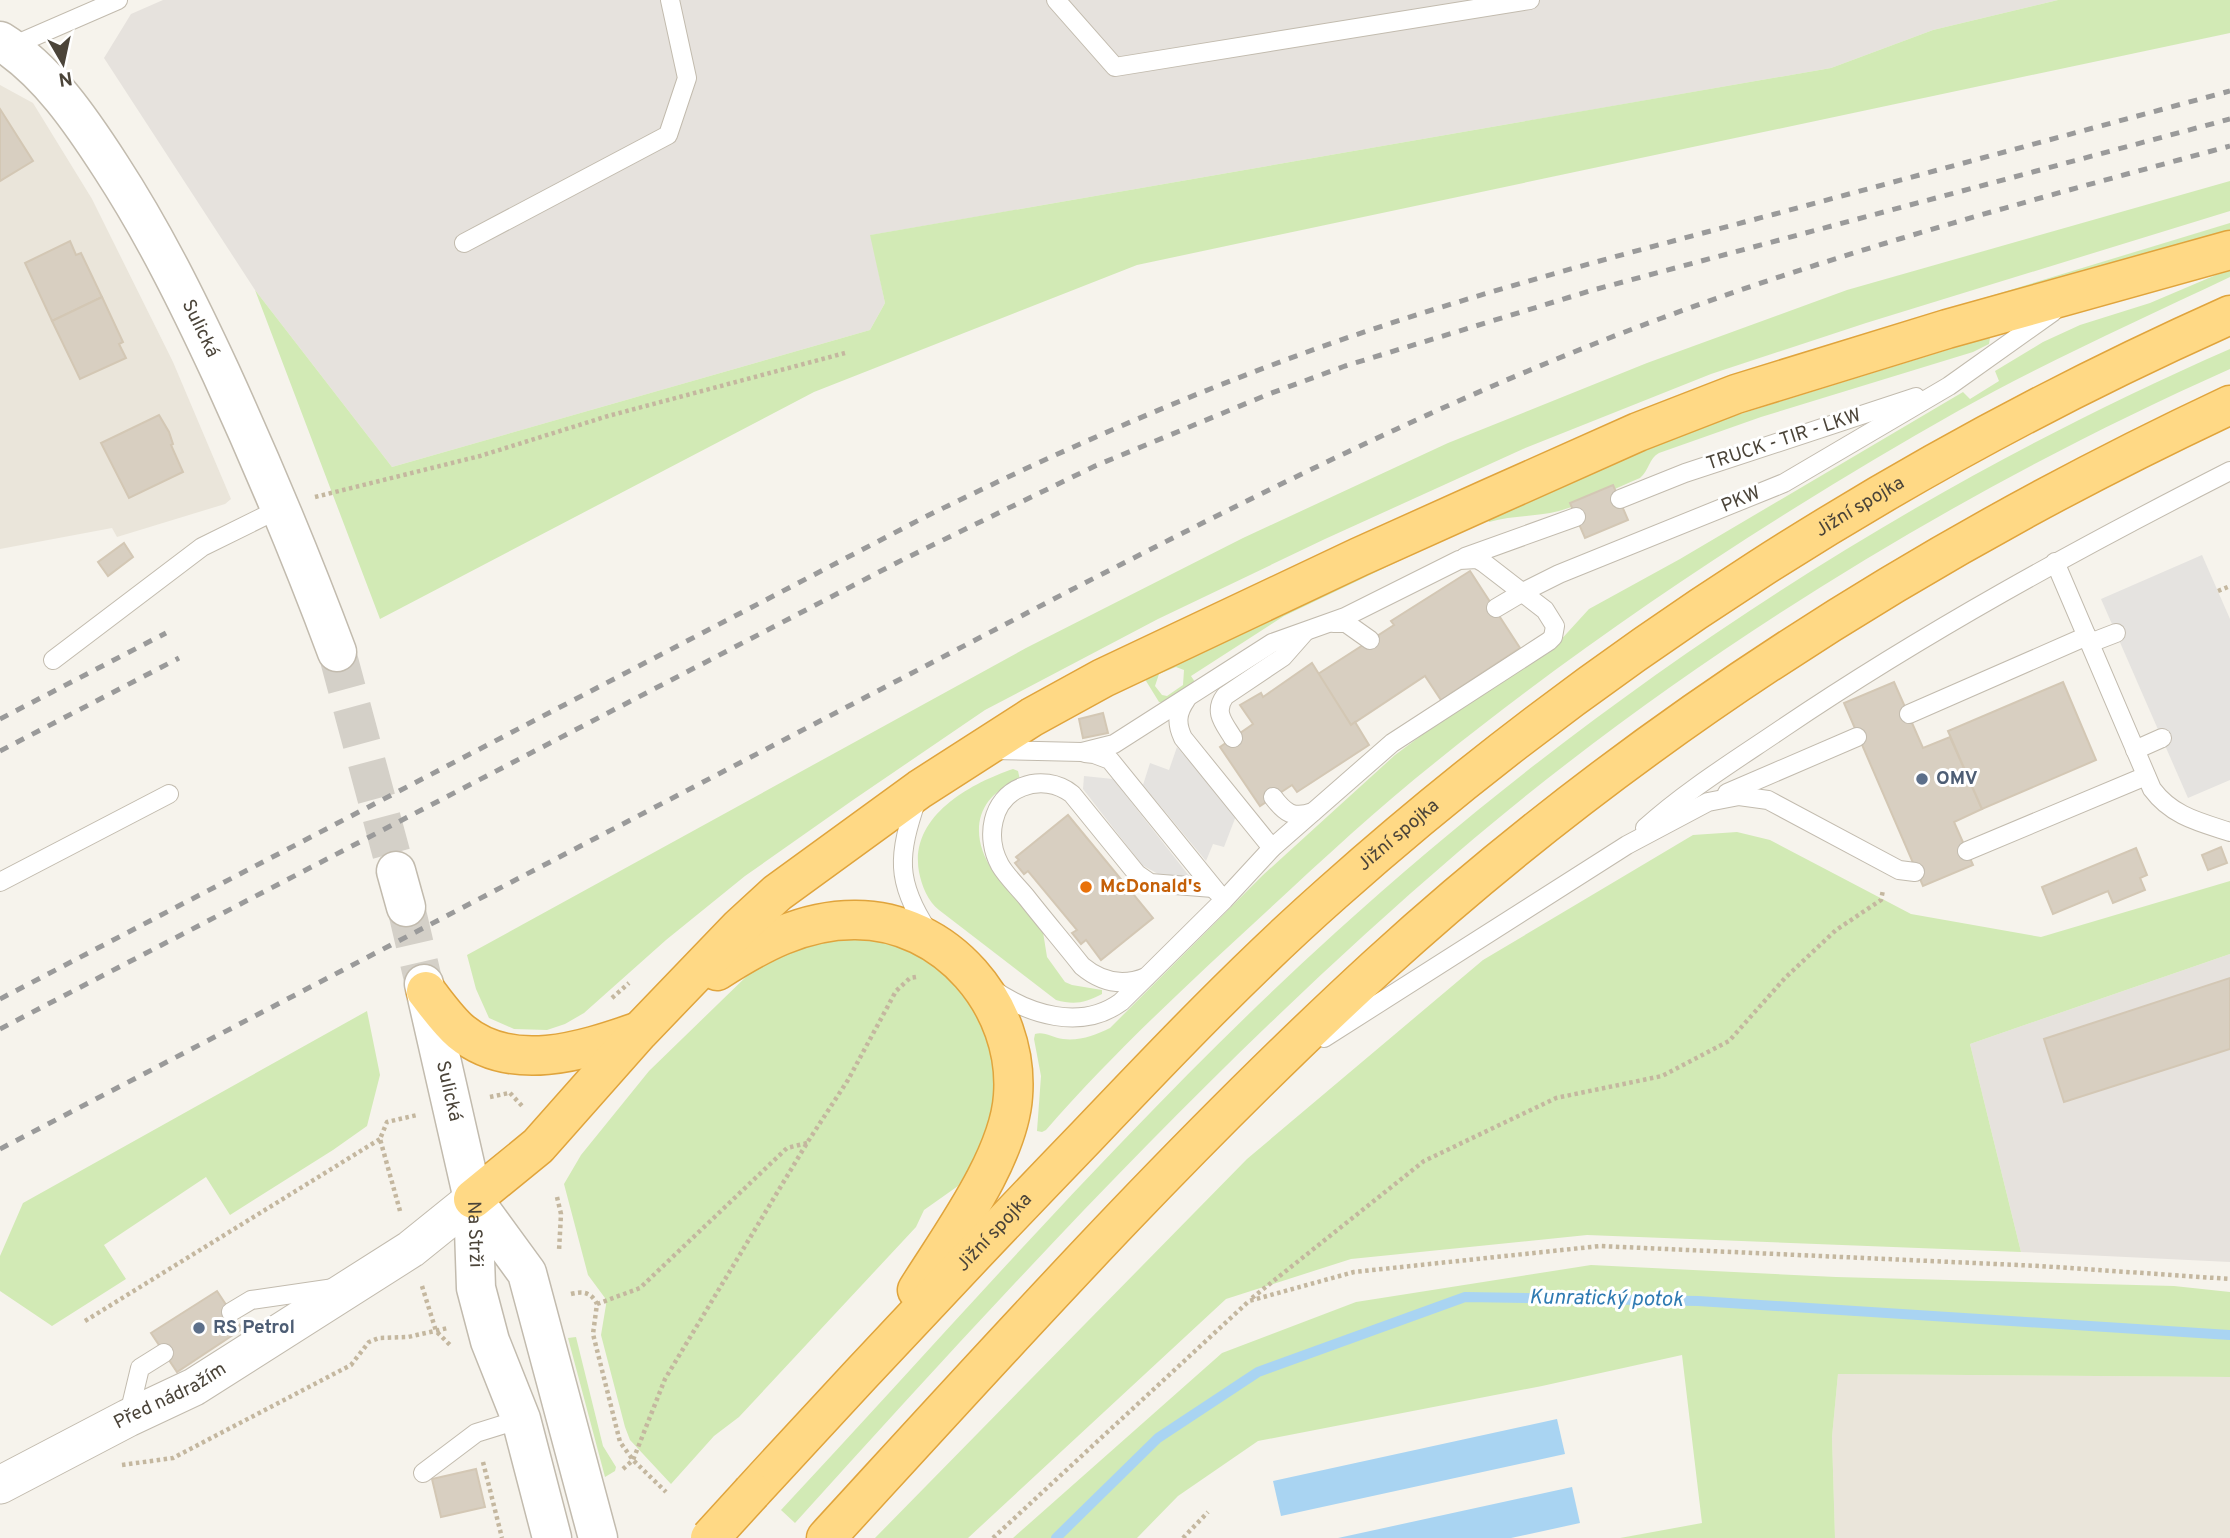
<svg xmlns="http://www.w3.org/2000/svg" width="2230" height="1538" font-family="Overpass,sans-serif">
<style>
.residential{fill:#eae5da}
.industrial{fill:#e6e2dd}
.green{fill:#d2eab5;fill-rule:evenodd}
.parking{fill:#e5e3e0}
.water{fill:#a9d4f2}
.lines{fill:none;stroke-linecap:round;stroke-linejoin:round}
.stream{stroke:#a9d4f2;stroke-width:10}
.building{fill:#d8cfc1;stroke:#d3c7b4;stroke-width:2}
.tertiary-tunnel{stroke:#d4d0c8;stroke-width:38;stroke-dasharray:38 19;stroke-linecap:butt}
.service-casing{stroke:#c2bbae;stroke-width:20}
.minor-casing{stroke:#c2bbae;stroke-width:39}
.tertiary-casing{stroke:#c2bbae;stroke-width:41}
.trunk-casing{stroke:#e0a43c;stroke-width:41}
.path{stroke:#c4b79f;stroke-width:4.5;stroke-dasharray:3.5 3.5;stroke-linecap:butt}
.service{stroke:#fff;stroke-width:18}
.minor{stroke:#fff;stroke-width:37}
.tertiary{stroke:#fff;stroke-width:38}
.trunk{stroke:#ffd985;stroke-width:38}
.rail{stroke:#9a9a9a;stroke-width:5;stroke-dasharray:9 9;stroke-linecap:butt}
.trunk-bridge-casing{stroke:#e0a43c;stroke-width:41;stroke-linecap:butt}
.trunk-bridge{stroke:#ffd985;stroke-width:38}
.service-dot{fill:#5c6f8a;stroke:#fff;stroke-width:2.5}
.food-dot{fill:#e8710a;stroke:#fff;stroke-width:2.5}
.labels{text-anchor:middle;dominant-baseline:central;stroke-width:6;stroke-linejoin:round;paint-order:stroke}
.street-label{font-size:19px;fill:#4b4439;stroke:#fff}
.service-label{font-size:19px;font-weight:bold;fill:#4e5e75;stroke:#fff;text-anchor:start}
.food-label{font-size:19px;font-weight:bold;fill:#c56008;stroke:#fff;text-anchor:start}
.water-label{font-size:21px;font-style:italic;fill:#2e7ab2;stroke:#fff}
</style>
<rect width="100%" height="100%" fill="#f6f3ec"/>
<g class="residential">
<polygon points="0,85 33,103 92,199 173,362 231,499 225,504 117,537 112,528 0,549"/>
<polygon points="1838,1374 2230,1377 2230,1538 1835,1538 1832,1437"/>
</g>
<g class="industrial">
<polygon points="163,0 2058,0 1933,30 1831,68 871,235 885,303 870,330 392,467 255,290 104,58 131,14"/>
<polygon points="2230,954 2230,1262 2021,1252 1970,1044"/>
</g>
<g class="green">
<polygon points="2058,0 2230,0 2230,33 1137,265 814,392 380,619 255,290 392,467 870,330 885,303 870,235 1831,68 1933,30"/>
<polygon points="2230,181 2230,211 1866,323 1711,374 1523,449 1325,539 1158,619 985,710 853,800 745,876 666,940 584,1013 565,1024 547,1030 514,1029 489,1018 476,989 467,955 1026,648 1243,538 1448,443 1647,363 1847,290"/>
<polygon points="2230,223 2230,235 1954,307"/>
<path d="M2230,269v8c-91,43 -184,85 -272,134 -182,103 -357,218 -521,350 -59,47 -115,99 -171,151 -76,70 -153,141 -220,218l-4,2 -5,-1 4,-55 -7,-37 1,-5c9,-3 18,4 28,5 17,2 33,-4 47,-11l153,-153 132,-120 35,-26 127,-85 32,-35 91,-50 283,-167 7,7 29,-18 -4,-10 48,-29 37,-17 70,-22z"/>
<path d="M1986,338h4l-1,6 -16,8 -212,65 -102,36c-10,5 -10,18 -19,25 -26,11 -53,25 -81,33 -24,6 -46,4 -70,11l-2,-3 -203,97 -93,60 4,6 -33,21 -3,-1 -16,-26 442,-204 139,-53zM1176,667l8,3 -1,15 -16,11 -5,-1 -7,-9 4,-12z"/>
<path d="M2230,349v20c-272,121 -547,290 -773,484 -239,205 -451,437 -662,670l-14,-13c182,-195 357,-398 554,-577 264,-240 568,-441 895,-584z"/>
<path d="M1013,769l5,2 2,9c-44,15 -52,54 -27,91 14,19 31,36 46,54l4,7 4,25 18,25 7,3 30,5v4c-17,9 -28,11 -46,6l-117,-90c-11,-9 -17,-23 -20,-38 -10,-55 50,-88 94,-103z"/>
<polygon points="1737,832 1770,840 1911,914 2041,937 2230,881 2230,954 1970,1044 2021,1252 1587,1235 1351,1259 1226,1299 968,1538 875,1538 1247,1159 1483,960 1693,835"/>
<polygon points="844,937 891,943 933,960 966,993 990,1044 996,1091 991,1120 971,1165 958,1186 924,1210 916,1227 739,1417 714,1436 671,1484 630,1440 625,1427 601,1335 606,1305 605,1298 588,1275 564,1184 581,1155 649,1071 752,971 798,947"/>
<polygon points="367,1011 380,1075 367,1126 333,1150 230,1215 206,1177 104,1245 126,1279 52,1326 0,1291 0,1256 23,1203"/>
<polygon points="1591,1265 1836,1277 2174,1286 2230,1292 2230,1377 1838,1374 1832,1437 1835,1538 1620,1538 1702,1523 1682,1355 1542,1386 1258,1441 1178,1496 1137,1538 1013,1538 1222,1353 1356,1302"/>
<polygon points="576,1337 603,1446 616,1467 615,1471 605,1477 568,1338"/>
</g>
<g class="parking">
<polygon points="2202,555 2230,619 2230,780 2188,798 2101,599"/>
<polygon points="1177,747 1236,816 1224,847 1213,844 1206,861 1143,785 1150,763 1169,770"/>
<polygon points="1084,776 1113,779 1190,877 1158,874 1142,865 1083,789"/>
</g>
<g class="water">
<polygon points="1557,1419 1565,1454 1281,1516 1273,1481"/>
<polygon points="1572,1487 1580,1523 1511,1538 1338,1538"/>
</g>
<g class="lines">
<polyline class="stream" points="1056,1538 1158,1438 1258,1372 1465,1297 1698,1301 2230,1335"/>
</g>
<g class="building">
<polygon points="0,109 33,161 0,181"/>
<polygon points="70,241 76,255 81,253 102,297 52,321 25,263"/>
<polygon points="102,297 123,342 119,344 126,358 80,379 52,321"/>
<polygon points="159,415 169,432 173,444 171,445 183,472 129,498 101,443"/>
<polygon points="1613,485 1628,520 1585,538 1570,503"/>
<polygon points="124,543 133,557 108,576 98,562"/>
<polygon points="1470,571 1520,648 1441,700 1425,676 1351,725 1318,674 1394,625 1391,621"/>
<polygon points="1312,663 1351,725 1355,722 1369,745 1297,792 1292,785 1260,806 1220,747 1253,724 1240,705 1261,693 1263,697"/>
<polygon points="1894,682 1923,748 1950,737 1982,809 1954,822 1973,865 1923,886 1844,703"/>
<polygon points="2063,682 2096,760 1982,809 1948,731"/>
<polygon points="1103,713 1108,733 1083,738 1079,719"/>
<polygon points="1068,815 1153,918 1101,960 1086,940 1081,944 1072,933 1077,930 1028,871 1024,874 1015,863 1019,860 1016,857"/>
<polygon points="2221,847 2227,863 2208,870 2202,855"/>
<polygon points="2136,848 2147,875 2140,878 2145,890 2113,903 2108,891 2053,914 2042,887"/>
<polygon points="2230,978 2230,1049 2064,1102 2044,1039"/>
<polygon points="217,1291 242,1329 177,1372 151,1333"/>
<polygon points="476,1469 485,1507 441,1517 432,1479"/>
</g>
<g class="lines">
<g class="tertiary-tunnel">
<polyline points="337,652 396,871"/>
<polyline points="406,907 424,984"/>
</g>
<defs>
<g id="service">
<polyline points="1056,0 1115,67 1530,0"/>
<polyline points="10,47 118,0"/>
<polyline points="464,243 668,135 687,78 670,0"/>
<polyline points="1620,499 1685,473 1916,397"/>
<polyline points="1465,557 1576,517"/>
<path d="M2055,562l97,227c20,27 47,33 78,43"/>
<polyline points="1496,608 1523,592 1559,574 1784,483 1949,386 2053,312"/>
<polyline points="1333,623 1346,623 1370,640"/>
<polyline points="2090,643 2116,633"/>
<polyline points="53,660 202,547 281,508"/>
<path d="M1186,700c-9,13 -10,23 -3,38l89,110"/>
<polyline points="1909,714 2087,636"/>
<path d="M1233,738c-9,-15 -20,-26 -8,-42l58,-39 22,-25"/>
<polyline points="2135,750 2162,738"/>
<polyline points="1085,753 1094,754 1110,760 1217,892"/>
<polyline points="1727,793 1857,737"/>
<path d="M1273,797c12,16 20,22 40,15"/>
<path d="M917,799c-19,56 -22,82 11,132"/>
<path d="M1645,828c42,-38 91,-68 138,-100 142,-96 294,-179 447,-257"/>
<polyline points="1967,851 2146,776"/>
<polyline points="0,882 169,794"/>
<path d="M1146,977c-24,10 -45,5 -64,-11 -18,-23 -37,-45 -55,-68 -8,-10 -20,-21 -27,-33 -15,-27 -9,-66 22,-78 17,-7 36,-4 50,7l65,80 13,9 63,5"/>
<path d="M991,988c38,27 90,43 130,14l103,-102 48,-52 120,-105 157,-102 4,-4 2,-11 -10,-16 -61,-47 -7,-4 -18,1 -114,57 -73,26 -158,101 -32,8 -90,-2"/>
<polyline points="1324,1038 1627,845 1708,802 1739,796 1768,800 1899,870 1915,872"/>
<polyline points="231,1312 251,1300 334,1288"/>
<polyline points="128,1418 140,1368 164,1353"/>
<polyline points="423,1473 476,1433 521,1419"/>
</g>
<g id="minor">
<path id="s1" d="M0,1485l128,-67 66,-31 217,-138 62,-50"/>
</g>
<g id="tertiary">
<path id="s2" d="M0,41c47,29 82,81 111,126 43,66 77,135 110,206 42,92 81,185 116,279"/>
<polyline points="396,871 406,907"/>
<path id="s3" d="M424,984l49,215 3,89 14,53 31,78 31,119"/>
<polyline points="473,1199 527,1273 598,1538"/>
</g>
<g id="trunk">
<path d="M717,971c42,-27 85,-51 137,-51 92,-1 166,86 159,176 -4,62 -63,141 -96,194"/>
<path d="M426,991c11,14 22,30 35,41 51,42 121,19 176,0"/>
<polyline points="473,1199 538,1146 639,1032 740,927 777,893 920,789 1032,717 1103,678 1359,557 1490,498 1638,432 1736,394 1947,329 2230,250"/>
<path id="s4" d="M752,1492c110,-120 222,-239 335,-356 79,-83 159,-167 245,-243 267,-238 571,-432 898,-578"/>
<path d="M826,1538c179,-195 357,-393 552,-572 253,-231 543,-416 852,-561"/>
</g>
</defs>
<use href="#service" class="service-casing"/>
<use href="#minor" class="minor-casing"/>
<use href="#tertiary" class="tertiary-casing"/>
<use href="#trunk" class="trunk-casing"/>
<g class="path">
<polyline points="315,497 480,456 608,416 845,353"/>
<polyline points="2218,591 2230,586"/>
<polyline points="612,998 629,983"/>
<polyline points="510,1093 523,1107"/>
<polyline points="490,1097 509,1093"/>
<polyline points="557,1197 561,1214 559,1251"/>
<polyline points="400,1211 380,1139 387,1122 417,1115"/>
<polyline points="422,1286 436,1331 451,1346"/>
<path d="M571,1294c12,-3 20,-2 26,10l-4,30 27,108 13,18 33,32"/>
<polyline points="1252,1298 1424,1161 1556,1098 1662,1076 1729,1041 1785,978 1836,930 1881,900 1883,890"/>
<polyline points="597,1304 640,1288 787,1148 807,1143"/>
<polyline points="85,1321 380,1139"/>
<polyline points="483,1462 502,1538"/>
<polyline points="122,1465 173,1458 351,1365 369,1342 379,1338 408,1337 448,1328"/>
<polyline points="623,1469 633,1460 665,1379 807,1143 848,1080 896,991 910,978 916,977"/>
<polyline points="993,1538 1249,1301 1354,1272 1600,1246 2040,1266 2230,1279"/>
<polyline points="1183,1538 1208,1512"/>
</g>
<use href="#service" class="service"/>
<use href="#minor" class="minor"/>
<use href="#tertiary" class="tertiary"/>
<use href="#trunk" class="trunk"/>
<g class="rail">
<polyline points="0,719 166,633"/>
<polyline points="0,751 179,658"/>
<path d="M0,999l921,-480c135,-67 272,-127 414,-177 144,-50 292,-89 440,-128 152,-41 303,-82 455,-123"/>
<polyline points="0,1029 904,559 1095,466 1269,394 1345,366 1593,290 2230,119"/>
<path d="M0,1149l1071,-559c193,-99 387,-197 591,-272 186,-69 377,-120 568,-172"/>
</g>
<defs>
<polyline id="trunk-bridge" points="710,1538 752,1492"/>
</defs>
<use href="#trunk-bridge" class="trunk-bridge-casing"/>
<use href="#trunk-bridge" class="trunk-bridge"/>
</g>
<g class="service-dot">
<circle cx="1922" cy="779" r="7"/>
<circle cx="199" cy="1328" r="7"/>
</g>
<circle class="food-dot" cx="1086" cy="887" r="7"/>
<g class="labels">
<g class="street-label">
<text stroke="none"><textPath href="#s2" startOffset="354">Sulická</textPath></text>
<text transform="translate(1784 440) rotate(-18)">TRUCK - TIR - LKW</text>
<text transform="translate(1741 500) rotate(-22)">PKW</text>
<text stroke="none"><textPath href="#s4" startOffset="1489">Jižní spojka</textPath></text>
<text stroke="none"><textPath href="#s4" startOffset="922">Jižní spojka</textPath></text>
<text stroke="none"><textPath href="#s3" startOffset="110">Sulická</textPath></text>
<text stroke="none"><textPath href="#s4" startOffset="355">Jižní spojka</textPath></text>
<text stroke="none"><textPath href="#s3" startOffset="256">Na Strži</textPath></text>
<text stroke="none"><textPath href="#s1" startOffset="192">Před nádražím</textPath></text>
</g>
<g class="service-label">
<text x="1936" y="779">OMV</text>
<text x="213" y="1328">RS Petrol</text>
</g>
<g class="food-label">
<text x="1100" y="887">McDonald's</text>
</g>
<g class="water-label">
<text transform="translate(1606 1299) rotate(1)">Kunratický potok</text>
</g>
</g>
<g transform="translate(63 63) rotate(171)" stroke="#ffffff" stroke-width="5" paint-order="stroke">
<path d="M0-5L12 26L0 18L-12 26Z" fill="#4b4439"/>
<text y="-10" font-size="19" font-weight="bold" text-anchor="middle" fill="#4b4439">N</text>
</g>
</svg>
